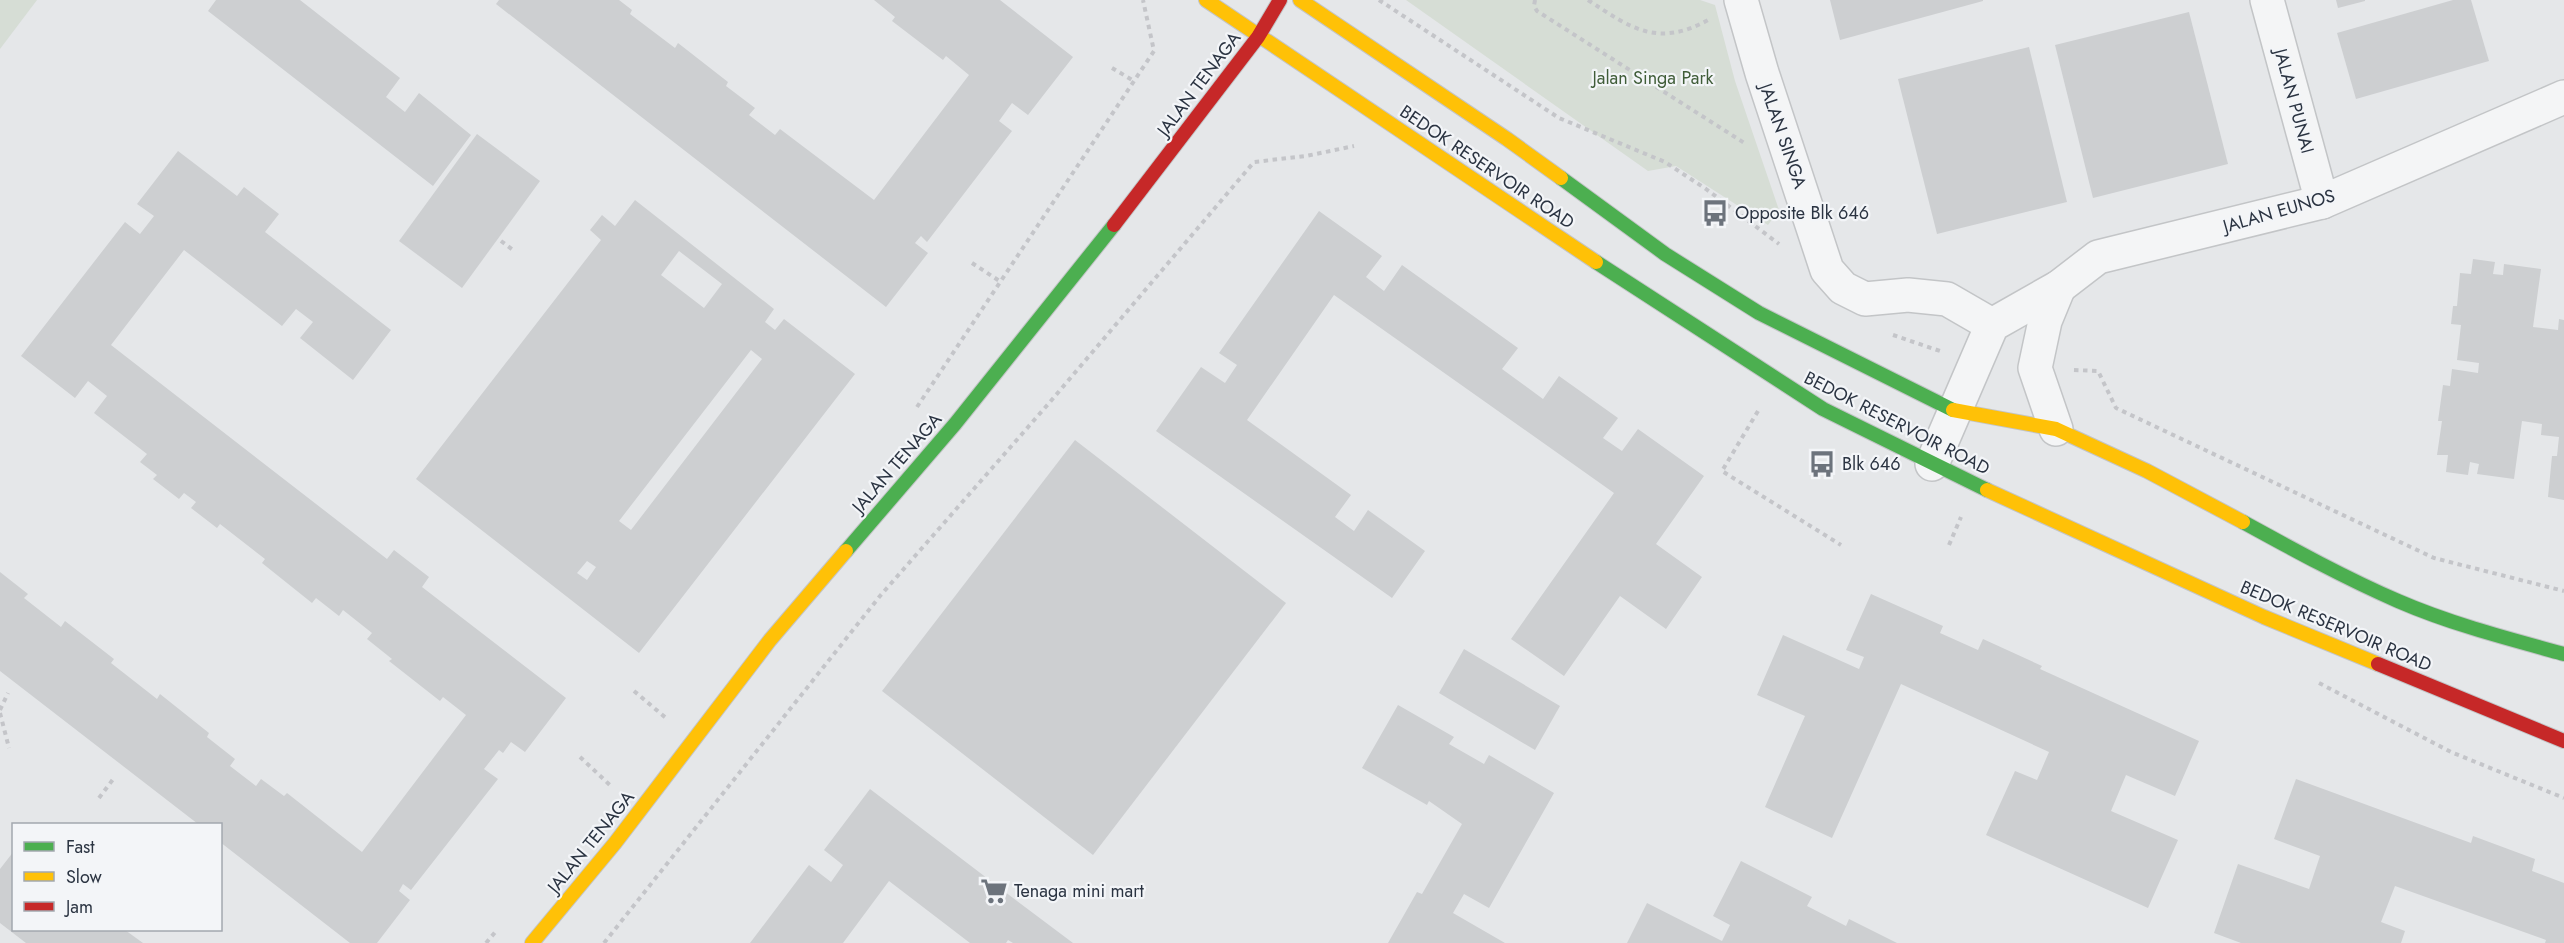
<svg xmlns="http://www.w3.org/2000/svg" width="2564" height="943" font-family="Jost,sans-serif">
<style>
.green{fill:#d6ddd5}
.building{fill:#cdcfd1;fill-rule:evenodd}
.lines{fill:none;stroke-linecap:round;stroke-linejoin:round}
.street-casing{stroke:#c3c5c7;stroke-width:36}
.fast-casing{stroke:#c3c5c7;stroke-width:16}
.slow-casing{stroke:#c3c5c7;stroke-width:16}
.jam-casing{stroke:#c3c5c7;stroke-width:16}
.path{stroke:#c4c5c9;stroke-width:4;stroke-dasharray:4.5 4.5;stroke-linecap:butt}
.street{stroke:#f4f5f6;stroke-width:33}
.fast{stroke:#4caf50;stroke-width:14}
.slow{stroke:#ffc107;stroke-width:14}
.jam{stroke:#c62828;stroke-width:14}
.labels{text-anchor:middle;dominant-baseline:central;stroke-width:4.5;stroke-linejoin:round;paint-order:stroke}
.park-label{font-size:18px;fill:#405d39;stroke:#f3f5f8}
.street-label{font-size:18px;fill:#2b3442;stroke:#f3f5f8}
.poi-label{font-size:18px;fill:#2b3442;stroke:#f3f5f8;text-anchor:start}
</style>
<rect width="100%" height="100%" fill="#e5e7e9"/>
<g class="green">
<polygon points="0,0 37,0 0,49"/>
<polygon points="1406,0 1700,0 1715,5 1735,81 1779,210 1768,225 1676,166 1648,171"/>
</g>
<g class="building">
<polygon points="216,0 300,0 400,78 386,97 405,112 419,93 471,135 433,186 208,11"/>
<polygon points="499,0 619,0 632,10 630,14 675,48 678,43 728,82 726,86 755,108 749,115 775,135 780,129 874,200 969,75 946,56 943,60 892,21 895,17 874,0 1000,0 1073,57 1028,115 1012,103 999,121 1012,131 927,242 921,236 915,243 928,253 886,307 496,4"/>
<polygon points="1830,0 1983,0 1983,1 1840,40"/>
<polygon points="2336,0 2365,0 2365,1 2338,8"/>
<polygon points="2453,0 2471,0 2489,61 2356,99 2337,33"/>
<polygon points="2189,12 2228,164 2093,198 2055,45"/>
<polygon points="2029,47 2067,202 1937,234 1898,79"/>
<polygon points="477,134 540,181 462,288 399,241"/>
<polygon points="178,151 237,196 244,187 279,214 265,232 391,330 353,380 300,338 313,322 296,309 282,326 184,250 111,345 387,559 394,550 429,577 422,587 566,698 525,752 511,742 503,753 499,750 484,769 498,779 411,890 403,884 399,891 410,900 377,943 350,943 220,842 220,824 198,824 0,671 0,572 28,594 24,598 61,627 65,621 114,659 111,663 157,699 160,694 209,733 207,737 235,759 230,766 256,786 261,779 284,796 287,793 362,852 466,715 443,697 440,701 389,661 392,659 367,639 372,633 343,610 339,616 316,598 312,603 262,563 265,559 220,524 217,528 191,508 196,502 184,493 179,499 153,479 157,475 140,462 147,454 94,413 107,396 88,381 75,398 21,356 125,222 140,234 154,216 137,204"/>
<path d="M635,200l139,109 -9,13 10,8 9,-11 71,55 -216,279 -223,-174 185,-239 -11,-10 12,-15 13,11zM679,251l43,33 -18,24 -43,-33zM751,350l11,9 -131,171 -12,-9zM587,561l9,6 -9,13 -10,-7z"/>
<polygon points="1319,211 1382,256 1366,277 1384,291 1402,265 1518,348 1502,369 1543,399 1559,376 1618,418 1603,438 1622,451 1638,429 1704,476 1656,544 1702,577 1666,629 1620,596 1564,676 1511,639 1614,493 1334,295 1247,420 1351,495 1335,517 1354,531 1368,510 1425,551 1392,598 1156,431 1201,367 1225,383 1237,365 1219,353"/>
<polygon points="2473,259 2495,262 2493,274 2503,275 2504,264 2541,269 2533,327 2558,330 2559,319 2564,320 2564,500 2548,497 2552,456 2557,456 2559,437 2541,435 2542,424 2522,421 2514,479 2477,474 2479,464 2470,462 2468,475 2446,472 2448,455 2437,455 2442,421 2438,421 2443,385 2450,386 2452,369 2478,373 2479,363 2457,360 2461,325 2451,324 2453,306 2457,306 2460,273 2471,274"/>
<polygon points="1075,440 1286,603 1093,855 882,691"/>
<polygon points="1871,594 1943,626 1940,633 1978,650 1983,639 2042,666 2040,669 2199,741 2175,796 2126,775 2111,811 2178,840 2148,908 1986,835 2015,771 2037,780 2049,752 1901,684 1832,838 1765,807 1805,716 1757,695 1783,635 1859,669 1864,657 1846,650"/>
<polygon points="1464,649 1560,706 1535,750 1439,693"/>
<polygon points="1398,705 1454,737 1449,744 1484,764 1489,755 1554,793 1489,908 1464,894 1453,913 1505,943 1388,943 1417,892 1422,894 1462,824 1429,801 1427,805 1362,768"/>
<polygon points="2296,779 2471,843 2473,836 2535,859 2532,871 2564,883 2564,943 2545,943 2546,940 2395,886 2381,922 2405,931 2401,943 2241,943 2214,933 2238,864 2309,889 2320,856 2274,839"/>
<polygon points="870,789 1025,907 1073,943 1013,943 1008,940 1006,943 970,943 889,881 843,943 750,943 809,865 831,882 843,865 824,850"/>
<polygon points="14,851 14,930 125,930 143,943 26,943 0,923 0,869"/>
<polygon points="1741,861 1812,897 1807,906 1846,926 1849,919 1897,943 1627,943 1647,903 1722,941 1730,925 1713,916"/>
</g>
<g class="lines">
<defs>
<g id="street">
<polyline points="1741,0 1762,73 1827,270 1843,288 1865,299 1908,295 1947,299 1992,325"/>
<polyline points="2267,0 2322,202"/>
<polyline points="2056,429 2035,368 2045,321 2059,287"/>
<polyline points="1932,464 1992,325 2059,287 2098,257 2322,202 2564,97"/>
</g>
<g id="fast">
<polyline points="1561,178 1665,254 1759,313 1953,410"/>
<polyline points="1596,262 1823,409 1987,490"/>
<path d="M2243,522c51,28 102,56 155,79 53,23 111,38 166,53"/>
<polyline points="846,551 955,424 1114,225"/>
</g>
<g id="slow">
<polyline points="1206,0 1596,262"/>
<polyline points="1300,0 1507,139 1561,178"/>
<polyline points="1953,410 2056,429 2147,471 2243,522"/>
<polyline points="1987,490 2264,617 2378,664"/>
<polyline points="532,943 615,843 770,640 846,551"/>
</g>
<g id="jam">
<polyline points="1114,225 1258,37 1280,0"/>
<polyline points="2378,664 2564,741"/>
</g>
</defs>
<use href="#street" class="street-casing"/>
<use href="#fast" class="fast-casing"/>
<use href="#slow" class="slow-casing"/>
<use href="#jam" class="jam-casing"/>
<g class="path">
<polyline points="1379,0 1559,118 1665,162 1706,189 1779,244"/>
<polyline points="1535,0 1534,6 1537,11 1746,144"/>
<path d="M1588,0c44,29 70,48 122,19"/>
<polyline points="1112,68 1134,81"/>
<polyline points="501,241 513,250"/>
<polyline points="972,263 1001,282"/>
<polyline points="1893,335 1940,351"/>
<polyline points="2074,370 2098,371 2116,408 2434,558 2564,591"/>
<polyline points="917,407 1154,51 1143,0"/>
<polyline points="1758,411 1722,471 1841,545"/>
<polyline points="1949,545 1961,517"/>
<polyline points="2319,683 2451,752 2564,798"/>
<polyline points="634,691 666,718"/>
<polyline points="0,710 8,693"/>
<polyline points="0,713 9,748"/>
<polyline points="580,757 612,787"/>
<polyline points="99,798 114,778"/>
<polyline points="486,943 497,930"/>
<polyline points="604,943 880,596 1050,402 1254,162 1306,156 1354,146"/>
</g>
<use href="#street" class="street"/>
<use href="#fast" class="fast"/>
<use href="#slow" class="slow"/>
<use href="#jam" class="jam"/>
</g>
<defs>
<symbol id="bus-bare" viewBox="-9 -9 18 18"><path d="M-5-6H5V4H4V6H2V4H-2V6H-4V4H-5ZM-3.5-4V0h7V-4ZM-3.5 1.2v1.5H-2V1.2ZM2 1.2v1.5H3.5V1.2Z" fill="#6c737c" stroke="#f3f5f8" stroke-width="2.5" paint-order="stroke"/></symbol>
<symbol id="supermarket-bare" viewBox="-9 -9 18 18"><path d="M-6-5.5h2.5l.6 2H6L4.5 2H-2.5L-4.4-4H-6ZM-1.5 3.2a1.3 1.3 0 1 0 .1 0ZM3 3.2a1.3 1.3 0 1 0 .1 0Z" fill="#6c737c" stroke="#f3f5f8" stroke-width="2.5" paint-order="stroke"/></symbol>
</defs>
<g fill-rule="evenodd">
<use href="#bus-bare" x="1696" y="194" width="38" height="38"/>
<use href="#bus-bare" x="1803" y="445" width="38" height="38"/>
<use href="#supermarket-bare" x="975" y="872" width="38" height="38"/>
</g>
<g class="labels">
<g class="park-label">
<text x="1653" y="78">Jalan Singa Park</text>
</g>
<g class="street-label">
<text transform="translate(1199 84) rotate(-53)">JALAN TENAGA</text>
<text transform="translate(2294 101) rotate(75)">JALAN PUNAI</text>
<text transform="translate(1783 136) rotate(71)">JALAN SINGA</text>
<text transform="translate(1487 167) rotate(34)">BEDOK RESERVOIR ROAD</text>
<text transform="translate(2279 211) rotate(-16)">JALAN EUNOS</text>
<text transform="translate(1897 423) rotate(27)">BEDOK RESERVOIR ROAD</text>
<text transform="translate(897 463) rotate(-49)">JALAN TENAGA</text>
<text transform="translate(2336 626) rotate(23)">BEDOK RESERVOIR ROAD</text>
<text transform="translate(591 842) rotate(-51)">JALAN TENAGA</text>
</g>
<g class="poi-label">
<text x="1735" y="213">Opposite Blk 646</text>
<text x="1842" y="464">Blk 646</text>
<text x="1014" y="891">Tenaga mini mart</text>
</g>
</g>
<rect x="12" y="823" width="210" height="108" fill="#f3f5f8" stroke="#a3a8af" stroke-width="1.5"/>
<rect x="24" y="842" width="30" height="9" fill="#4caf50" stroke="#a3a8af" stroke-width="1.5"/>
<text x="66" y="853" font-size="18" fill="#2b3442">Fast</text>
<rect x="24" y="872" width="30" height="9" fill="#ffc107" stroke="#a3a8af" stroke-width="1.5"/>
<text x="66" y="883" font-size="18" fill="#2b3442">Slow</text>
<rect x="24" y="902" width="30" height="9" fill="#c62828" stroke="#a3a8af" stroke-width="1.5"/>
<text x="66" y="913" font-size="18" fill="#2b3442">Jam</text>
</svg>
